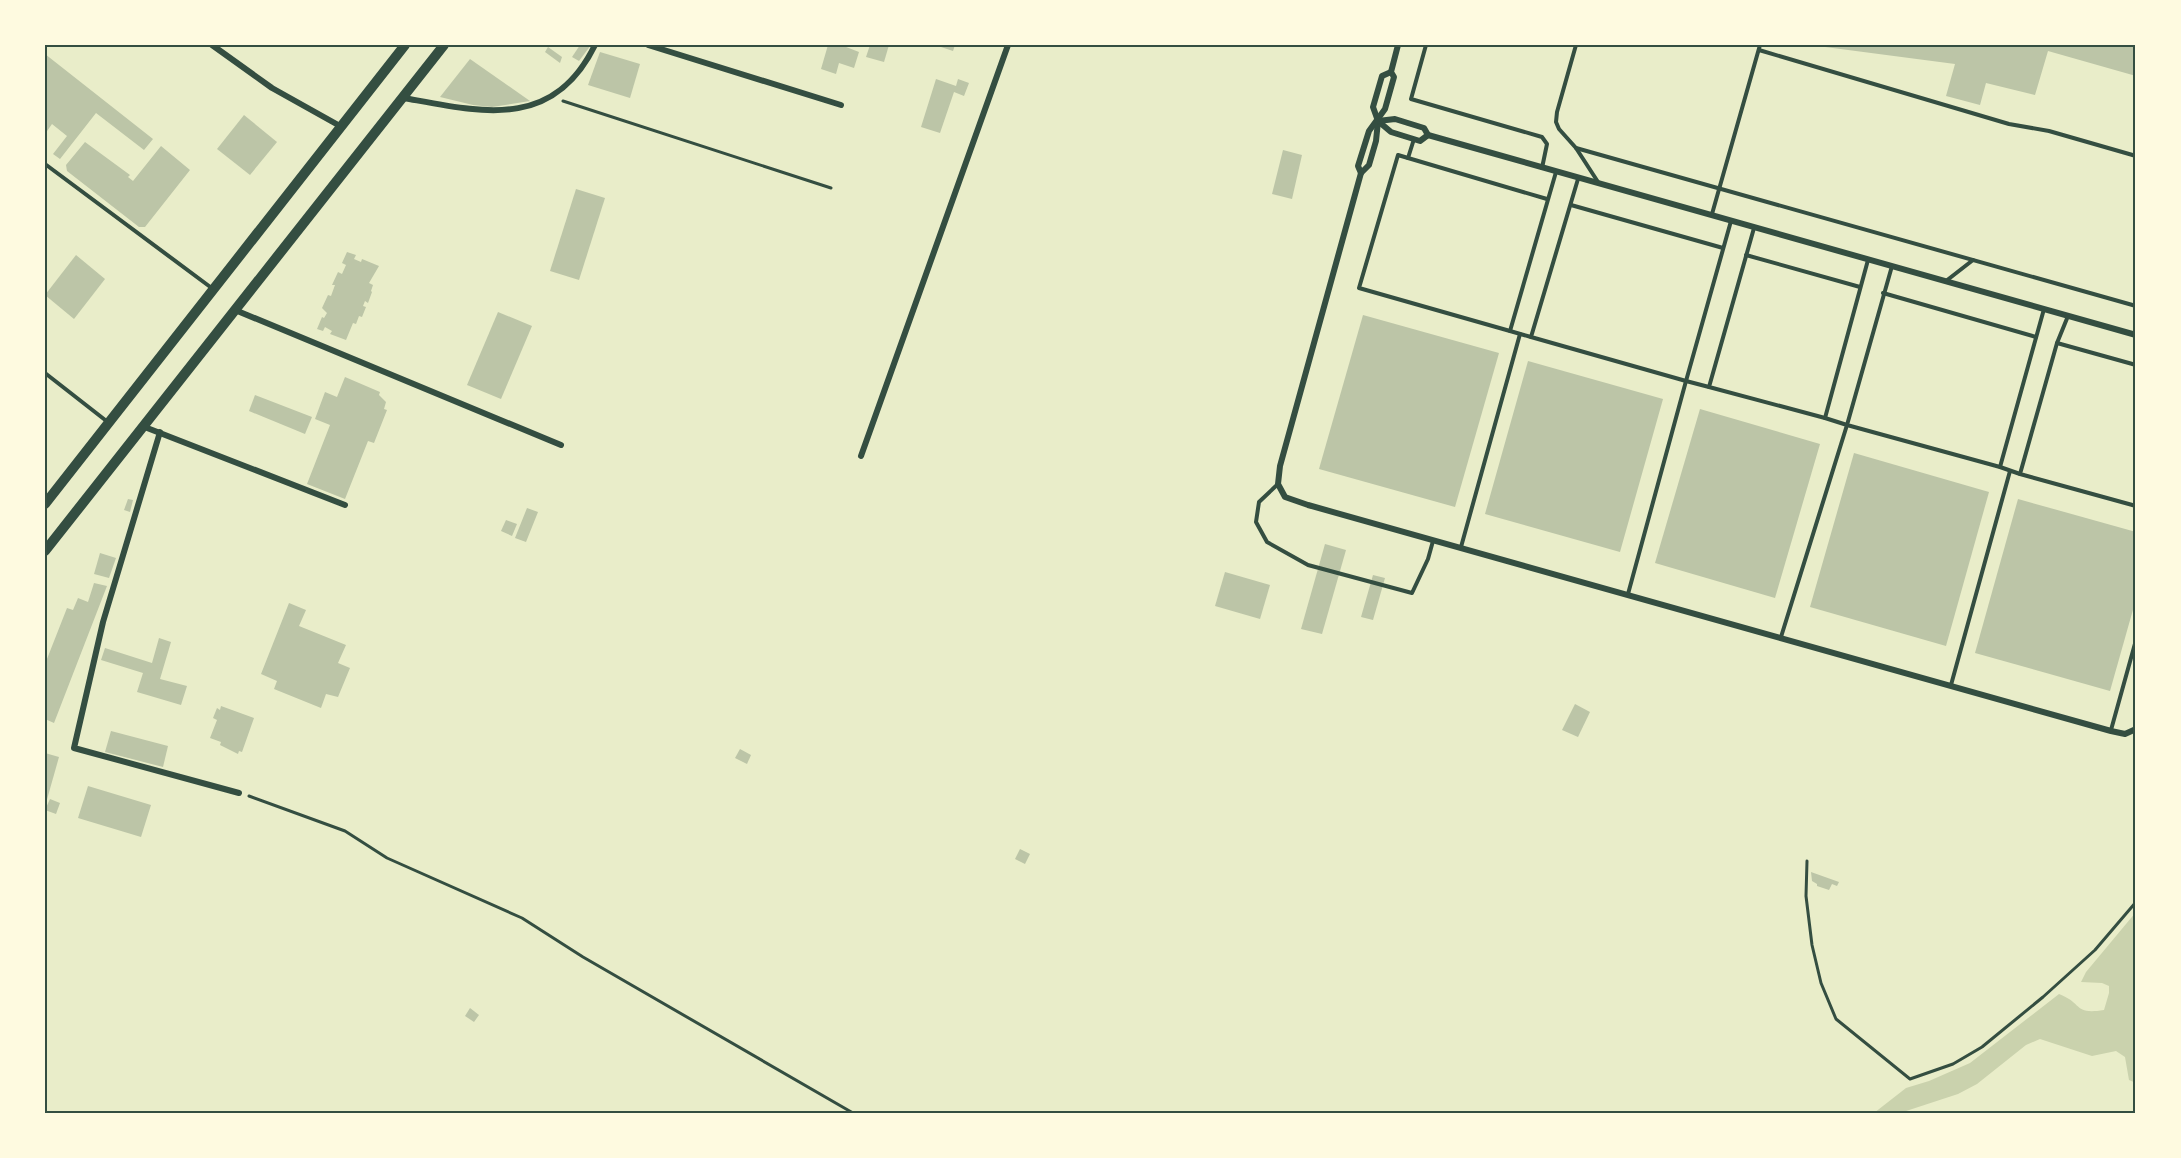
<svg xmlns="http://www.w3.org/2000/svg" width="2181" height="1158" font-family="'Roboto Condensed',sans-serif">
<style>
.green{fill:#cad2ad}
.building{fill:#bcc5a7}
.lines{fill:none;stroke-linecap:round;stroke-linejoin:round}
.path{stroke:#344e41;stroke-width:3}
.service{stroke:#344e41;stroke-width:4}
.minor{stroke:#344e41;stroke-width:6}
.primary{stroke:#344e41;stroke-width:10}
.neatline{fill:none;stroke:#344e41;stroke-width:2}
</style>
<rect width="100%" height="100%" fill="#e9edc9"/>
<path class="green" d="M2136,912v171l-7,-3 -4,-23 -9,-6 -24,5 -52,-17 -14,6 -49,39 -19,10 -58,19h-26l32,-25 23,-7 41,-18 89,-69c24,9 14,21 45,16l5,-17v-7l-7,-3 -21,-1 5,-10z"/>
<g class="building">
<polygon points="580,45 591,45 579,61 572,57"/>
<polygon points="828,45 841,45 859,52 854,68 839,63 836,74 821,69"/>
<polygon points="870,45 889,45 884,62 866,57"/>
<polygon points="935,45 955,45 953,51"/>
<polygon points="1810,45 2136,45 2136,76 2048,51 2035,95 1986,83 1980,105 1946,96 1955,64"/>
<polygon points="548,47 562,57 560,63 545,52"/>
<polygon points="600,52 640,64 630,98 588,85"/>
<polygon points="45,54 153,139 144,150 96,113 60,159 53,154 67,136 52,124 45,134"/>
<polygon points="470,59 530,101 492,107 473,105 440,97"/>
<polygon points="936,79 956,86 958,79 969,83 964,96 954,92 940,133 921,127"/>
<polygon points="244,115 277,142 250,175 217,149"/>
<polygon points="85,142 130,175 128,177 133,181 161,146 190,170 145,227 139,227 67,171 66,165"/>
<polygon points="1283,150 1302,155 1292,199 1272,194"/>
<polygon points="576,189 605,198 579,280 550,271"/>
<polygon points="347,252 356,255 354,259 361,262 362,259 379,266 369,283 373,285 371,291 372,292 368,303 365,301 363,306 366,307 362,317 359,316 356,324 353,323 346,340 330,334 332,331 325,327 323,331 317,329 322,317 324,318 327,313 322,308 328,295 331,296 335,285 332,285 338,272 342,274 346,265 342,263"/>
<polygon points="76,255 105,279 74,319 45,295"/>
<polygon points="498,312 532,326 501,399 467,385"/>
<polygon points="1363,315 1499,353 1455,507 1319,469"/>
<polygon points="1528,361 1663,399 1620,552 1485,514"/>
<polygon points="345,377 380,392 379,395 386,402 384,409 387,410 374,443 368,441 345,499 307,484 330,425 315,419 325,392 337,397"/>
<polygon points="255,395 312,417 305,434 249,411"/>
<polygon points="1700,409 1820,444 1775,598 1655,563"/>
<polygon points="1854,453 1989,492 1946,646 1810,607"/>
<polygon points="128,499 133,500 130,512 124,510"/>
<polygon points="2018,499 2136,532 2136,599 2110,691 1975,653"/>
<polygon points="527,508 538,512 526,542 515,538"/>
<polygon points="506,520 517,524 512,536 501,531"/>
<polygon points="1325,544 1346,550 1322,634 1301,629"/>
<polygon points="100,553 116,558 109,578 94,574"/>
<polygon points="1225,572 1270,585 1260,619 1215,606"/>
<polygon points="1373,575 1385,578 1373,620 1361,617"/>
<polygon points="94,583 107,586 54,723 45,719 45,664 67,608 73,610 78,598 88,602"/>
<polygon points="289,603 306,610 299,626 346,645 338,663 350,668 338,697 326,694 321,708 274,689 277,681 261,674"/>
<polygon points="159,638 171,642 160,679 187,686 181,705 137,692 143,673 101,660 105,648 152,663"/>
<polygon points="1575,704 1590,712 1578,737 1562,730"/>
<polygon points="221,706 254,718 242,752 239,751 238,754 220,745 221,742 210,738 217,720 213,718 217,708 220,710"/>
<polygon points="111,731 168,746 163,767 105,752"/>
<polygon points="740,749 751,755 747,764 735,758"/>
<polygon points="45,753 59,757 46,803 45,803"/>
<polygon points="88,786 151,805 141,837 78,818"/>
<polygon points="50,799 60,803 56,814 45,810"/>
<polygon points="1020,849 1030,854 1025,864 1015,859"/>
<polygon points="1811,872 1839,882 1837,886 1832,884 1829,890 1817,886 1817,884 1812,881"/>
<polygon points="470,1008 479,1015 474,1022 465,1016"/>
</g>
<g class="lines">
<g class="path">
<polyline points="563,101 831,188"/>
<polyline points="249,796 345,831 387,858 522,918 583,957 853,1113"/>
<polyline points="1807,861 1806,896 1812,945 1821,983 1836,1019 1910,1079 1953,1064 1982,1047 2043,997 2095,950 2136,902"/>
</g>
<g class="service">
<polyline points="1426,45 1411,99 1542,137 1547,144 1542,168"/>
<polyline points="1576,45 1557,112 1556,122 1559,129 1576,148 1598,182"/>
<polyline points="1759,50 2009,124 2049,131 2136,156"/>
<polyline points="1414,139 1408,158 1398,155 1359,288 1510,331 1556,172"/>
<polyline points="1576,148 2136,306"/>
<polyline points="1408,158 1547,199"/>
<polyline points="45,164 213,289"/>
<polyline points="1578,179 1531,337 1686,381 1731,221"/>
<polyline points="1571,205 1723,248"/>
<polyline points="1712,214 1760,45"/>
<polyline points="1754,228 1709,387 1825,418 1868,260"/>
<polyline points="1746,255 1860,287"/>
<polyline points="1892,266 1847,425 2000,467 2044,309"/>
<polyline points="1946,281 1973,260"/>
<polyline points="1883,293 2036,337"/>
<polyline points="2068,316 2057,343 2020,474 2136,506"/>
<polyline points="1510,331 1531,337"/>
<polyline points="2057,343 2136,365"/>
<polyline points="45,373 109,423"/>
<polyline points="2000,467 2020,474"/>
<polyline points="1278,484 1259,502 1256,522 1267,542 1308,565 1412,593 1428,559 1433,541"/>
<polyline points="1461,547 1520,334"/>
<polyline points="1628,594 1686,381 1709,387"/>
<polyline points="1781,637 1847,425 1825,418"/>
<polyline points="1951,685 2010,471"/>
<polyline points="2111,730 2136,640"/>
</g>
<g class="minor">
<polyline points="212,45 272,88 340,126"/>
<polyline points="648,45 841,105"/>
<polyline points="1391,72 1382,76 1373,107 1378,121 1376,141 1369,165 1361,173 1280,466 1278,484 1285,497 1308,505 2111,731 2125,734 2136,729"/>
<path d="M404,98c77,14 149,33 191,-53"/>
<polyline points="1378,121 1391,132 1420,141 1428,135"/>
<polyline points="1378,121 1395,119 1424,128 1428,135"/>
<polyline points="1428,135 2136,335"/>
<polyline points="1361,173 1358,166 1369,131 1385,109 1394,77 1391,72 1398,45"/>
<polyline points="235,310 561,445"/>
<polyline points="142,426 345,505"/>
<polyline points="160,432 103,622 74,748 239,793"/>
<polyline points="861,456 1008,45"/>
</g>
<g class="primary">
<polyline points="45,504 405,45"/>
<polyline points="45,551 444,45"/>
</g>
</g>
<rect width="2181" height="1158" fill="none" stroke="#fefae0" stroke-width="93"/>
<rect x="46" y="46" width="2088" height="1066" class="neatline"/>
</svg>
